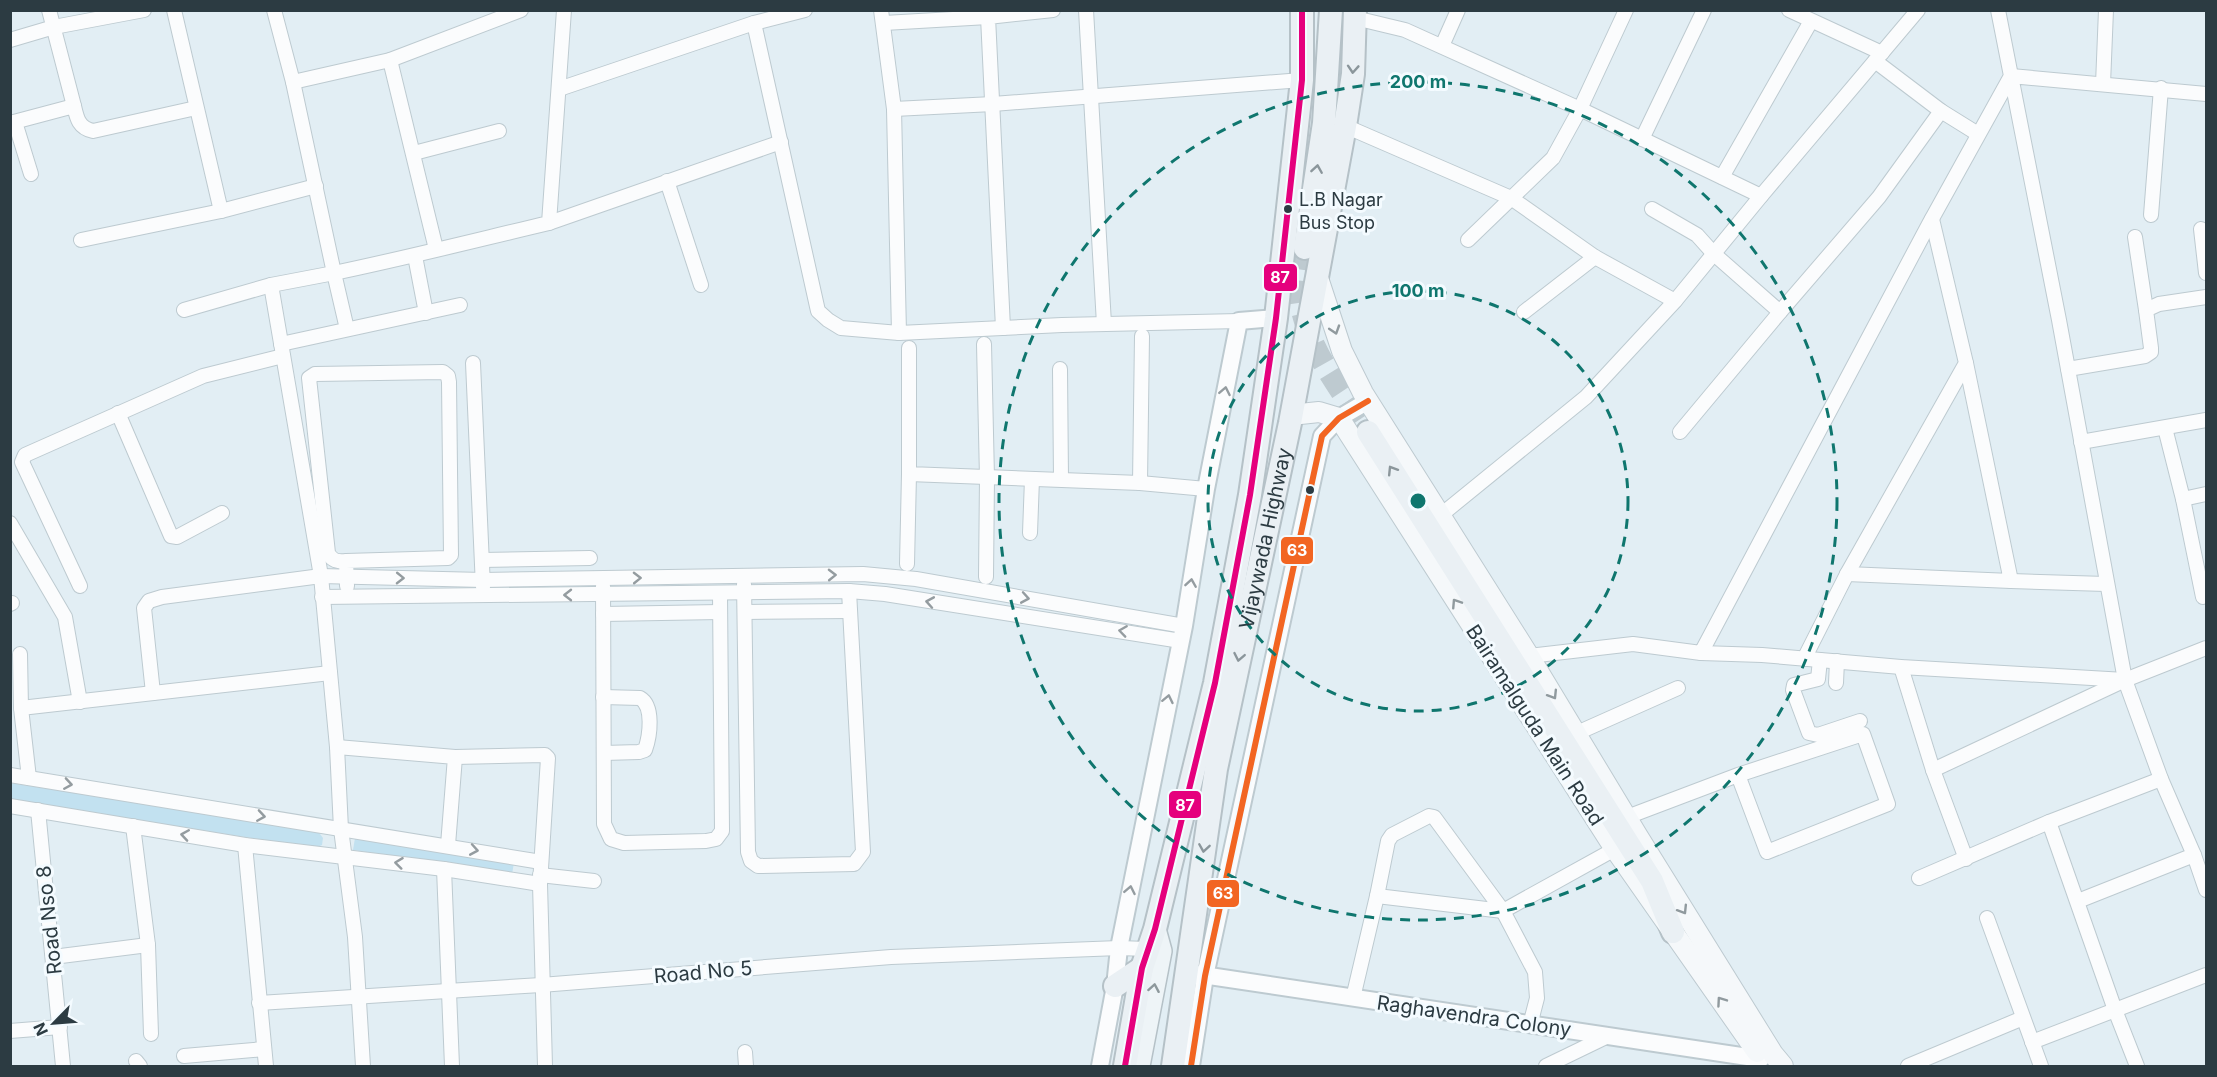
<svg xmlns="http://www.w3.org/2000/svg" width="2217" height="1077" font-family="Inter,sans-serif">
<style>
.green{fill:#c2e1f0}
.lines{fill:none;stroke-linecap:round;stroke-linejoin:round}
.trunk-tunnel{stroke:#becad0;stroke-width:22;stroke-dasharray:22 11;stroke-linecap:butt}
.minor-casing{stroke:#bdcad0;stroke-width:16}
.tertiary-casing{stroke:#bdcad0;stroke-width:20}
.secondary-casing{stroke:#bdcad0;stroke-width:22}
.primary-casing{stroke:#b5c1c7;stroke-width:24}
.trunk-casing{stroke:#b5c1c7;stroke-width:26}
.minor{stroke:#fbfcfd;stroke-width:14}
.tertiary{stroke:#fbfcfd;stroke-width:16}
.secondary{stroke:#f5f8fa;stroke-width:20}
.primary{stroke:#eef4f7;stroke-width:21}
.trunk{stroke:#eaf0f4;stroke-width:22}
.bus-1-casing{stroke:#f4fbff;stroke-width:10}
.bus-2-casing{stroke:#f4fbff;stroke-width:10}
.bus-1{stroke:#e5007d;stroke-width:6}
.bus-2{stroke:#f26522;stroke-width:6}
.oneway{stroke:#8b969b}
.oneway2{stroke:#909a9e}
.oneway3{stroke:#949ca0}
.oneway4{stroke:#8d989c}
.ring{fill:none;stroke:#0f766e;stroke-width:3;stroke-dasharray:10 8}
.bus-dot{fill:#2c3b42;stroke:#f4fbff;stroke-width:2}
.labels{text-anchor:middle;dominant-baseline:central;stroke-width:6;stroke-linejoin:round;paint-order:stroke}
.bus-label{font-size:18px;fill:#2c3b42;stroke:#f4fbff;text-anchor:start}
.street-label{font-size:20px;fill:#2c3b42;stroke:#f4fbff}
.centre{fill:#0f766e;stroke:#f4fbff;stroke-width:3}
.ring-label{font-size:18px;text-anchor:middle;font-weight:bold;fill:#0f766e;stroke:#f4fbff;stroke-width:6;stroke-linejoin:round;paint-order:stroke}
.line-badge{stroke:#f4fbff;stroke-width:2}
.badge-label{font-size:16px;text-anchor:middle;font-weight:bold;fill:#fff}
</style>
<rect width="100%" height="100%" fill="#e2eef4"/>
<g class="green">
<polygon points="10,783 317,830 323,838 322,845 315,848 11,800"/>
<polygon points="355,838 514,863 512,874 353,850"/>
</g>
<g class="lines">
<path class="trunk-tunnel" d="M1305,248c-3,16 -7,33 -5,50 6,51 42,92 68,134"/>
<defs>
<g id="minor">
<polyline points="49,10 74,106"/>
<polyline points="174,10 221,211"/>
<path d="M274,10l19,72 41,191c72,-15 143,-33 215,-50l15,-213"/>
<polyline points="881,10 894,109 899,333"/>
<polyline points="1086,10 1104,324"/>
<polyline points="1789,10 1882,53"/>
<polyline points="1355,18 1405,30 1580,109 1761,196"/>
<polyline points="754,23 818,311 828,320 841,328 899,333 1062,325 1239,321"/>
<polyline points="884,23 988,17"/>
<polyline points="10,40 54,27 144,10"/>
<polyline points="1442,46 1458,10"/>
<polyline points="390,60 436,249"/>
<polyline points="293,82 390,60 521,10"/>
<polyline points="2103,84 2106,10"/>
<polyline points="559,89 754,23 805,10"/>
<polyline points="2206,94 2011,76 2059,320 2125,680 2161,779 2194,855 2206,890"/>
<polyline points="894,109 993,104 1302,80"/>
<polyline points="1941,111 1978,134"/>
<polyline points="15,122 31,174"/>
<path d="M10,123l64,-17c3,13 5,22 19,25l103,-23"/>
<polyline points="1345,126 1511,198 1595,257 1675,301"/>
<polyline points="1642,139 1704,10"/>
<polyline points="414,153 499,131"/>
<polyline points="1722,177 1811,21"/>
<polyline points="667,181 701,285"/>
<polyline points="1652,209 1697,235 1714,254 1780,312 1680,432"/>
<polyline points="2151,215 2161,88"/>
<polyline points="549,223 781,142"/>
<polyline points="2201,229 2206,273"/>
<polyline points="2135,237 2146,310"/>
<polyline points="81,240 221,211 316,186"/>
<polyline points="1468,240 1553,158 1580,109 1626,10"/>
<polyline points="415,256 426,313"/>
<polyline points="184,310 271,285"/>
<polyline points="1524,312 1595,257"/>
<polyline points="1780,312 1879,197 1941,111 1875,61"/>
<polyline points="1003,328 988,17 1053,10"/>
<polyline points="347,329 334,273 271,285 321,576 337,747 341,829 355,937 363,1066"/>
<polyline points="281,344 460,305"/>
<polyline points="984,344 987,478 986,577"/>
<polyline points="909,348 909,474 1140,483 1206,489"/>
<polyline points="473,363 483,587"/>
<polyline points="1060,369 1061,479"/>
<polyline points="2068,369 2145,356 2151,352 2151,348 2146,310 2159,304 2206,297"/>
<polyline points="118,413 171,536 177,537 222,513"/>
<polyline points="2165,428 2183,499 2203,597"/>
<polyline points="2081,442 2206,420"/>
<polyline points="1140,483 1142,336"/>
<polyline points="2183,499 2206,494"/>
<polyline points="1441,515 1586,397 1675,301 1761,196 1918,10"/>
<polyline points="10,523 65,617 80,702"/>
<polyline points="1030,533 1032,479"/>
<polyline points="482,560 590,558"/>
<path d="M346,561l102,-3 3,-3 -2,-173 -1,-6 -5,-4 -128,2 -6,4 19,175c4,8 10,9 18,8l1,25"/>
<polyline points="907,564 909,474"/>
<polyline points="1847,574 2011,581 1966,363"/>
<polyline points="2011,581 2106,584"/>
<polyline points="744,584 748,852 751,861 758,866 854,864 863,852 849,591"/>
<polyline points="80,586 22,462 25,455 203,376 283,356"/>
<polyline points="603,586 604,824 611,839 624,843 706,841 716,839 722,831 720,594"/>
<polyline points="322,597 849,591 885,594 1181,641"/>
<polyline points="10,604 12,603"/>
<polyline points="745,612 850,611"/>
<polyline points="603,614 720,612"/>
<polyline points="1701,653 1762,655 1901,667 2125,680 2206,648"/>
<polyline points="20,654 21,708"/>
<polyline points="1529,656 1633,644 1701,653 1929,224 2011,76 1998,10"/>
<polyline points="1804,659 1847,574 1966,363 1932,219"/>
<polyline points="1820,660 1818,679 1794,685 1793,690 1809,733 1818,735 1860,721"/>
<polyline points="1901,667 1933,770 1966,859"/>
<polyline points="1836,683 1837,661"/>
<polyline points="153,693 144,608 149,601 162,597 321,576 483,580 863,574 916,579 1184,626"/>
<path d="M603,697l37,1c14,8 10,38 5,52l-6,2 -35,1"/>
<polyline points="1577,733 1678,688"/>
<polyline points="337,747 455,757 448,845"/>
<polyline points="455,757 545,755 548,758 540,884 545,1066"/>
<polyline points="1933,770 2123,681"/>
<polyline points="10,775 541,862"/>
<polyline points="29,778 21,708 330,673"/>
<polyline points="10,806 245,845 444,869 540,884"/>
<polyline points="38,810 63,1066"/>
<polyline points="1627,817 1738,775 1863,734 1888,804 1767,852 1738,775"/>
<polyline points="2049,822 2115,1010 2137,1066"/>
<polyline points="133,826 148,945 151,1034"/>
<polyline points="245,845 266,1066"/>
<polyline points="444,869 452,1066"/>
<polyline points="540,875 594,881"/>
<polyline points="1919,878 2049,822 2161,779"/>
<polyline points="1377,896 1388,841 1392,835 1429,816 1434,817 1503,911 1535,972 1537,998 1530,1025"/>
<polyline points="2078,901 2194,855"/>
<polyline points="1987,918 2041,1066"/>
<polyline points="53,957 148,945"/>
<polyline points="1353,998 1377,896 1503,911 1615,849"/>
<polyline points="259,1003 541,985 891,957 1119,948 1147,949"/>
<polyline points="10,1031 60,1027"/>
<polyline points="2032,1042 2206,975"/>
<polyline points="745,1052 746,1066"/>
<polyline points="184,1056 264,1049"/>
<polyline points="136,1061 140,1066"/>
<polyline points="1546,1066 1608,1036"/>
<polyline points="1908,1066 2023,1018"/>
</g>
<g id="tertiary">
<polyline points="1196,974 1761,1059"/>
<polyline points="1100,1066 1115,986 1119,948 1184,626 1206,489 1239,321 1276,318"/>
<polyline points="1191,1066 1205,976 1322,436 1339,418 1368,401"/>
</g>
<g id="secondary">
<polyline points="1317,275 1342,351 1363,393 1529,656 1637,835 1773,1054 1783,1066"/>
<polyline points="1291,415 1319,412 1339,418 1615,849 1757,1052"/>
</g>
<polyline id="primary" points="1139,1066 1161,951 1155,929"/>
<g id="trunk">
<polyline points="1305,248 1324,123 1331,10"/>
<polyline points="1368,432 1652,881 1673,932"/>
<polyline points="1115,986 1142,968"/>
<polyline points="1125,1066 1142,968 1155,929 1215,683 1250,495 1276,318 1302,80 1302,10"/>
<path id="s1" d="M1173,1066l43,-297 74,-346 55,-297 8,-52 2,-64"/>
</g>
</defs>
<use href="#minor" class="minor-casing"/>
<use href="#tertiary" class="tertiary-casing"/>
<use href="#secondary" class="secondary-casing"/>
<use href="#primary" class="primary-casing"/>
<use href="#trunk" class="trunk-casing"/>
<use href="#minor" class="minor"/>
<use href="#tertiary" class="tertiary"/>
<use href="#secondary" class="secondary"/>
<use href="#primary" class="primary"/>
<use href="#trunk" class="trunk"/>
<defs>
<polyline id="bus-1" points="1125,1066 1142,968 1155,929 1215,683 1250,495 1276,318 1302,80 1302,10"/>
<polyline id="bus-2" points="1191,1066 1205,976 1322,436 1339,418 1368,401"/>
</defs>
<use href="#bus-1" class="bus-1-casing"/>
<use href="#bus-2" class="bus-2-casing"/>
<use href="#bus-1" class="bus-1"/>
<use href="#bus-2" class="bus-2"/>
</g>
<defs><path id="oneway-chevron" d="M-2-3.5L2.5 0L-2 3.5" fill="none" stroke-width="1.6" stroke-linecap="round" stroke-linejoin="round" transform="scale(1.5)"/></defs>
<g class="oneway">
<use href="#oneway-chevron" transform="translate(1353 69) rotate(94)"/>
<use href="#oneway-chevron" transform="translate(1317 169) rotate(-81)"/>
<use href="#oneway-chevron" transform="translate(1392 470) rotate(-122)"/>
<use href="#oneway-chevron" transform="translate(1239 657) rotate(101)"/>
<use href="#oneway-chevron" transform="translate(1204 848) rotate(99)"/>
</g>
<g class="oneway2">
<use href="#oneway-chevron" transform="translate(1335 330) rotate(72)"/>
<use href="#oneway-chevron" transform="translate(1456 603) rotate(-123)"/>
<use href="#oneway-chevron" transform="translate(1553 695) rotate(58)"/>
<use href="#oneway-chevron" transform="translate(1683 910) rotate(58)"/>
<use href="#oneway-chevron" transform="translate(1721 1001) rotate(-125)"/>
</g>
<g class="oneway3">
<use href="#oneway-chevron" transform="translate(1225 391) rotate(-79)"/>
<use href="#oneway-chevron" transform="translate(832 575) rotate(-1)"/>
<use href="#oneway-chevron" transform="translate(400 578) rotate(1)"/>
<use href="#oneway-chevron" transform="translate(637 578) rotate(-1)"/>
<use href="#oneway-chevron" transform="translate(1191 583) rotate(-81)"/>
<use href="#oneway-chevron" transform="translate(568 595) rotate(180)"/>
<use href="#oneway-chevron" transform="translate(1025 598) rotate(10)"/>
<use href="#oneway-chevron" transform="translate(930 602) rotate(-170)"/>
<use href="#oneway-chevron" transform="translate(1123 631) rotate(-172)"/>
<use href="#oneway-chevron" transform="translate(1168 699) rotate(-78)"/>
<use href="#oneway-chevron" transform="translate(68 784) rotate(9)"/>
<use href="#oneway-chevron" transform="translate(261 816) rotate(9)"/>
<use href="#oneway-chevron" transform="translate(185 835) rotate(-171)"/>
<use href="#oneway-chevron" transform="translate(474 850) rotate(10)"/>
<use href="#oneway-chevron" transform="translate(399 863) rotate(-173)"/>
<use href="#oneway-chevron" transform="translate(1130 890) rotate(-79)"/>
</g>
<use class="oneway4" href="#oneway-chevron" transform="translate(1154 988) rotate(-80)"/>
<g class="ring">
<circle cx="1418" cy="501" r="210"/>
<circle cx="1418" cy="501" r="419"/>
</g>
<g class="bus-dot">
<circle cx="1288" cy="209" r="5"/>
<circle cx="1310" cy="490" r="5"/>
</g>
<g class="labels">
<g class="bus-label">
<text x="1299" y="199">L.B Nagar<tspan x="1299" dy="23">Bus Stop</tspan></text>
</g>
<g class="street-label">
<text stroke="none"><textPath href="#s1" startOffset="536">Vijaywada Highway</textPath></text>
<text transform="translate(1535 725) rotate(57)">Bairamalguda Main Road</text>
<text transform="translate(49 920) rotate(-96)">Road Nso 8</text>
<text transform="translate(703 972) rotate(-5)">Road No 5</text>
<text transform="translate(1474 1016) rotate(8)">Raghavendra Colony</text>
</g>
</g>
<circle cx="1418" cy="501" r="9" class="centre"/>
<g class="ring-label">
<text x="1418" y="88">200 m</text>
<text x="1418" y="297">100 m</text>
</g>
<g class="line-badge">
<rect x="1263" y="263" width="35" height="29" rx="6" fill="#e5007d"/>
<rect x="1280" y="536" width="34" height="29" rx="6" fill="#f26522"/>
<rect x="1168" y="790" width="34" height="29" rx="6" fill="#e5007d"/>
<rect x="1206" y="879" width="34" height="29" rx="6" fill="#f26522"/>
</g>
<g class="badge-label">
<text x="1280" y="283">87</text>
<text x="1297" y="556">63</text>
<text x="1185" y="811">87</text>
<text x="1223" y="899">63</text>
</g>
<rect width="2217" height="1077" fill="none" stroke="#2c3b42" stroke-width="24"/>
<g transform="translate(54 1023) rotate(245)" stroke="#f4fbff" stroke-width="4.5" paint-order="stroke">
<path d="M0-4.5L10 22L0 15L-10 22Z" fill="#2c3b42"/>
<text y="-9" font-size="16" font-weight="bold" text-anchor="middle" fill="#2c3b42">N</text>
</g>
</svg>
